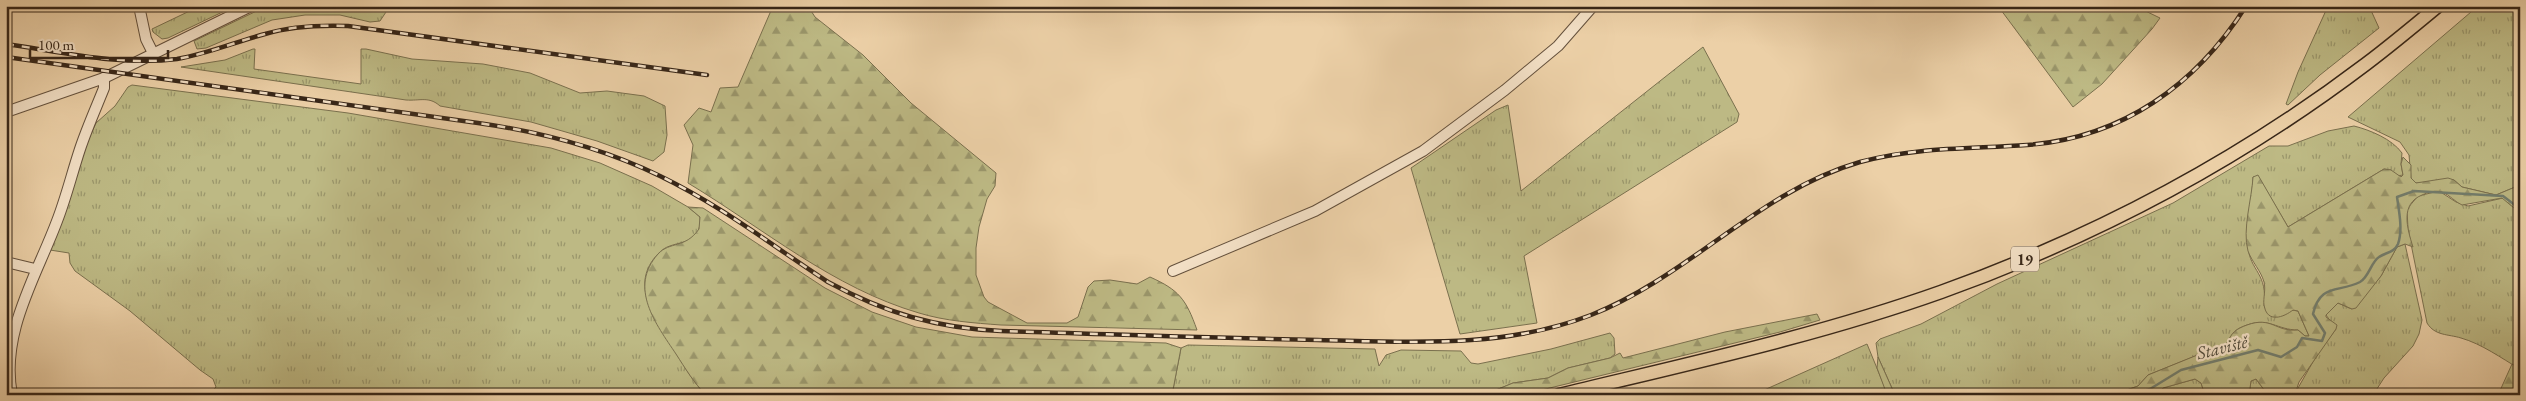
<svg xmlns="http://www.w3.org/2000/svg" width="2526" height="401" font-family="'EB Garamond',serif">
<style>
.grass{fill:url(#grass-tufts);stroke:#7a704e}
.forest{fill:url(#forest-firs);stroke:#7a704e}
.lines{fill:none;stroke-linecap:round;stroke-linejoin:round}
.stream{stroke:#727d6d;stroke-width:2.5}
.minor-casing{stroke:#64503c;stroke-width:12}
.major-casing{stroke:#372618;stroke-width:15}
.minor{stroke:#f3e0c6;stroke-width:10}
.major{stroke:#ecd0a7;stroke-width:12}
.rail-casing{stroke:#372618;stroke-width:4.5}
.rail{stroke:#f3e0c6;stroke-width:2.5;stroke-dasharray:8;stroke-linecap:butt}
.labels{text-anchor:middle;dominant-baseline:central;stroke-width:4.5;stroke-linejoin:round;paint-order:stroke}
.shield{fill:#f3e0c6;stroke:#6f5e4c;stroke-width:1}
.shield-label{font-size:15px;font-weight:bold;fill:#372618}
.water-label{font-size:18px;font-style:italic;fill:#504a3b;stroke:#f3e0c6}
</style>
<defs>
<pattern id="grass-tufts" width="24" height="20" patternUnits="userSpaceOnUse" patternTransform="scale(1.25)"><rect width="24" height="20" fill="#bdb984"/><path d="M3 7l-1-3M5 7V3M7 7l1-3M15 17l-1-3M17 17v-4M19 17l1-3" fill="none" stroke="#9a966b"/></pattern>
<pattern id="forest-firs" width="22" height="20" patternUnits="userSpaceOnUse" patternTransform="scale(1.25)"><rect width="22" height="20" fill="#bdb984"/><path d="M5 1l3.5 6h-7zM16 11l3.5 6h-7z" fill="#9a966b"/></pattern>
</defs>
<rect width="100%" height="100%" fill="#ecd0a7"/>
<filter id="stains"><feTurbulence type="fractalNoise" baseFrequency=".004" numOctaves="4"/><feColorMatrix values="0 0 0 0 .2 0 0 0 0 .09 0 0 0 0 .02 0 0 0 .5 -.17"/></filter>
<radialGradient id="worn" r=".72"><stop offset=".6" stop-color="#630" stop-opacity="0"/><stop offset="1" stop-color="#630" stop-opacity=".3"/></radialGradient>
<g class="grass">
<polygon points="200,6 235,6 168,38 162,39 153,32 152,29"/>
<polygon points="267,6 387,6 386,12 380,21 370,22 340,15 305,15 272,20 206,48 197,49 194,41"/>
<polygon points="2328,6 2369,6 2379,28 2320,75 2288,105 2286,104 2298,72"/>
<polygon points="2478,6 2520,6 2520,185 2496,195 2462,187 2454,180 2416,183 2411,178 2409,155 2400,142 2348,117"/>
<polygon points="1703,47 1739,114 1737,122 1524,256 1537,323 1460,334 1411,168 1496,110 1508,105 1521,191"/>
<path d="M253,49h2l-1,20 107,15v-35h5l46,10 71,5 47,9 50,20 27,-2 37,5 21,10 2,29 -3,17 -11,9 -56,-20 -66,-19 -91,-16c-11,-10 -20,-5 -34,-6l-225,-33 44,-7z"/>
<path d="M132,85l216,28 203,35 49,15 52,23 36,21 12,10c2,31 -26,22 -39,34 -34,31 -7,66 12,96 10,17 19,34 33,48h-497l7,-8 -3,-8 -13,-9 -70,-59 -55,-40 -5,-8 -1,-10 -19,-3 31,-95 15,-32 19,-17 13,-19z"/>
<path d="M2354,126c16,4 38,13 48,27l-1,11 2,11 -6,1 -6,-6 -7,-1 -96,58 -30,-51 -5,1c-1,24 -8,47 -5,70 2,24 20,26 16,59l34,5 11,25h-4l-7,-6c-21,0 -29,-13 -51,-5 -11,4 -15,7 -19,18l-80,32 -10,11 -14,5 -12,-1 -5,5h-212l-17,-38 -2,-14 4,-4 41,-15 76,-40 176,-81 96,-57h19l40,-15z"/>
<path d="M2439,191l17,11 12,4 35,-8 17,15v156c-19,-11 -38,-25 -59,-31 -13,-4 -26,-2 -34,-15l-19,-94 -1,-20 11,-13z"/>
<polygon points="2405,244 2422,320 2419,334 2413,346 2384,378 2373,395 2294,395 2318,353 2336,329 2326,315 2338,303 2352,309 2381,276 2397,247"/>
<polygon points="1610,333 1614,338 1615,354 1610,358 1568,368 1548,378 1513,383 1491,392 1477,392 1466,395 1172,395 1181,348 1188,345 1375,349 1379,366 1386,355 1401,350 1461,351 1471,363 1478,364 1551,349"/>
<polygon points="1867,344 1888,395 1753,395"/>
<polygon points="2195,379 2201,383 2205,395 2157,395 2163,388"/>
<polygon points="2256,379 2268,395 2249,395 2251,381"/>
</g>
<g class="forest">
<path d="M773,6h35l7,11 48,38 48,48 85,70 -1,13 -8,13 -8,28 -3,21v27l8,22 4,5 39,21h40l11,-6 10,-30 6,-6 16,-1 27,4 13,-7c29,13 36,22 47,53l-196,-5c-27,-2 -56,-4 -82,-12 -86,-25 -155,-84 -231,-130l5,-38 -9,-20 15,-17 12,4 9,-24 18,-1z"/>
<polygon points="1998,6 2135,6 2160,18 2152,29 2102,84 2073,107"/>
<path d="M2403,157l8,8v13l5,5 32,-5 6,2 8,7 34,8 24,-10v28l-18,-15 -40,7c-7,-3 -12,-10 -20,-13 -6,-2 -14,0 -20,3 -22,9 -15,33 -9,52l-8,-3 -8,3 -16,29 -25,32 -4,1 -14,-6 -12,12v2l11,8 -1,4 -37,53 -4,12 -27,1 -12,-16 -5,2 -2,14h-44l-4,-12 -6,-4 -32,9 -6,7h-50l5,-5 12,1 14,-5 10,-11 79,-32c5,-11 9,-14 20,-18 25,-9 28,7 51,5l7,6h4l-11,-25 -5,-1c-9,7 -26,14 -29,-5 -1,-7 2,-15 0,-23 -3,-11 -12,-20 -16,-31 -6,-21 4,-53 5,-74l5,-2 30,52 96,-58 7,1 10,7 2,-2 -2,-11z"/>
<path d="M688,207l15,1 122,80 47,24 44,15 56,10 194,6 15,5 -9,47h-466c-12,-12 -21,-27 -30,-41 -20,-30 -48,-66 -18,-100 12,-13 27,-5 41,-25l1,-12z"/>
<polygon points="1817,314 1820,320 1780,332 1521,395 1467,395 1477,392 1491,392 1513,383 1548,378 1568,368 1610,358 1620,353 1623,358 1725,332"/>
<polygon points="1878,357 1895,395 1888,395 1886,392 1877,368"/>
<polygon points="2512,364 2520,369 2520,395 2498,395"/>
</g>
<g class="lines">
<path class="stream" d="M2132,395l18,-6 31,-19 77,-20 23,7 16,-10 5,-9 20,3 3,-8 -12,-19c7,-31 25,-21 47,-32 9,-5 11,-20 19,-25 7,-5 15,-4 19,-13 5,-14 1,-33 -1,-47l17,-6 89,5 17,13"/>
<defs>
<g id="minor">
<polyline points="139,6 146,39 153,53"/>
<polyline points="6,112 104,78 251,6"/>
<polyline points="6,262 35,269"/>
<polyline points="1173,271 1315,211 1423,151 1505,90 1558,46 1593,6"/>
<path d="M12,395c-12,-62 24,-118 45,-174 9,-23 15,-48 23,-72 7,-21 16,-41 24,-61v-10"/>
</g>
<path id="major" d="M1559,395c128,-31 258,-59 382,-103 151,-54 297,-131 425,-228 24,-18 48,-38 72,-58"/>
</defs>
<use href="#minor" class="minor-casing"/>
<use href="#major" class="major-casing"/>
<use href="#minor" class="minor"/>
<use href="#major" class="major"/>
<defs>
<g id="rail">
<path d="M6,44c56,8 114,22 171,15 30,-5 58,-17 88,-25 27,-8 55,-9 83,-8l359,49"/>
<path d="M6,57l472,66c64,9 124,25 182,53 60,29 113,70 168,106 57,31 108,46 173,49 106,3 211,7 317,9 92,2 185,9 273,-25 97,-38 168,-124 269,-153 55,-15 111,-13 167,-17 95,-7 169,-60 219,-139"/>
</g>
</defs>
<use href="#rail" class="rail-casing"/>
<use href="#rail" class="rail"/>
</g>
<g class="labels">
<rect class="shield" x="2011" y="246.5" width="28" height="25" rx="4"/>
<g class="shield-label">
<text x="2025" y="259">19</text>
</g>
<g class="water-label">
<text transform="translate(2222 347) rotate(-14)">Staviště</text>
</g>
</g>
<rect width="2526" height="401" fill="none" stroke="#ecd0a7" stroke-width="25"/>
<rect x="8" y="8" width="2511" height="386" fill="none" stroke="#372618" stroke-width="2.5"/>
<rect x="12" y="12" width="2501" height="376" fill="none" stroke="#372618"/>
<path d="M30 50v8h138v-8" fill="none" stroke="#372618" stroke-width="2.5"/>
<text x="38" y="50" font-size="15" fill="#372618" stroke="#f3e0c6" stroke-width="4" paint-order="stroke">100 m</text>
<rect width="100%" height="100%" filter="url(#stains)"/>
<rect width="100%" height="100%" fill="url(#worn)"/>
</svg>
